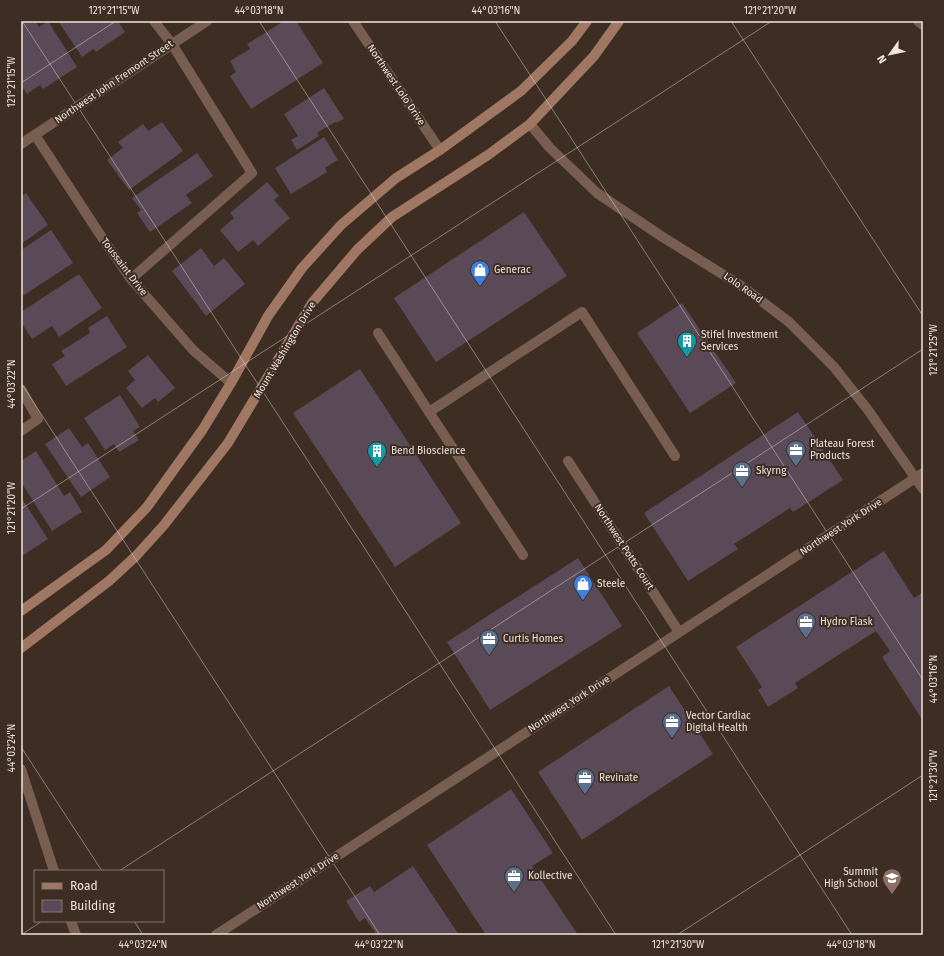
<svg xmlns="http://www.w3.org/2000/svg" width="944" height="956" font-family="'Fira Sans',sans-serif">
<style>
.building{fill:#5a4956}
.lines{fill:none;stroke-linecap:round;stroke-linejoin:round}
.service{stroke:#785e51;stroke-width:10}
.minor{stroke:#785e51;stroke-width:10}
.tertiary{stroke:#785e51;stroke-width:10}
.secondary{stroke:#a07762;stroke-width:10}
.ticks{fill:none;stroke:#efe5de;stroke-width:1;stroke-opacity:0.45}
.labels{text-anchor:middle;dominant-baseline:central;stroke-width:4;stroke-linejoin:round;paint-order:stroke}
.street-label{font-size:10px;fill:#efe5de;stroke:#3d2d22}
.poi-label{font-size:10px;fill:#efe5de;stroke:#3d2d22;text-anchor:start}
.neatline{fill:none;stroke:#efe5de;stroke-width:1.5}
.ticks-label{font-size:10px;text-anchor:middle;fill:#efe5de}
</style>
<rect width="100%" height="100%" fill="#3d2d22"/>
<g class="building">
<polygon points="21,21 35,21 39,27 48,21 77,67 43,89 40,85 27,94 21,85"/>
<polygon points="58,21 118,21 125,32 96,52 93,49 82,57"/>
<polygon points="284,21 296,21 323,63 251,109 230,76 236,72 230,61 250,49 247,44"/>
<polygon points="324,88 344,119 336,123 335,122 317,133 319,136 297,150 291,140 298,136 284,114"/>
<polygon points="162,122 183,151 129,190 107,160 123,148 118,142 143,124 148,131"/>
<polygon points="324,137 338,160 325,168 327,172 291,194 275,168"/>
<polygon points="197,153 213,176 186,195 192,203 150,232 137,213 141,210 132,198"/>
<polygon points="267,182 279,196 274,200 290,218 258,246 253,240 238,252 220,230 234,218 230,213"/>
<polygon points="26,193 48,225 21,244 21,197"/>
<polygon points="524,212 567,276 436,362 394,298"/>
<polygon points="51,230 73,263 21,297 21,250"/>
<polygon points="201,248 214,266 224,258 245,284 206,316 172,271"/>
<polygon points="79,274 102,308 59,337 52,326 32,339 21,322 21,312"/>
<polygon points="682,303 736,383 690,413 637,333"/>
<polygon points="107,316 127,347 66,386 52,364 65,356 61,351 90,333 88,328"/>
<polygon points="148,355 175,388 158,402 155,398 142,408 126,388 135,380 128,371"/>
<polygon points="360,369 461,523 395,567 293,413"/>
<polygon points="120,395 140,427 133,431 139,440 119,452 114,444 105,450 84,418"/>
<polygon points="798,412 843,480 793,512 790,508 734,544 738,549 688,581 644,513"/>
<polygon points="69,428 82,447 88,443 110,477 81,497 45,444"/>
<polygon points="36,451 64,496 70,492 82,512 52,531 21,482 21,461"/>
<polygon points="21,497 48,539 22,556 21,554"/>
<polygon points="884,551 914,598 923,592 923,721 882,657 890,651 876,631 795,683 798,688 768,707 758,690 762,687 736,647"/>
<polygon points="578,558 622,626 490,710 447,642"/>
<polygon points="669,686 713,754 582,840 538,772"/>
<polygon points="511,789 553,853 532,866 578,935 486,935 427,845"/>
<polygon points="413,866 459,935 377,935 365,918 359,922 346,901 370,886 374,892"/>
</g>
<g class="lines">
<g class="service">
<polyline points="131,279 252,173 172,44 154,21"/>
<polyline points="378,333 429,412"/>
<polyline points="21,389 38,419 21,431"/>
<polyline points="523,555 429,412 582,312 675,456"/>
</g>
<g class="minor">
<polyline points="353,21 440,150"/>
<polyline points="530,124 550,148 597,193 661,236 743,287 789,322 834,367 868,410 923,489"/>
<polyline points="35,135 103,239 131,279 193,350 231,383"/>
<polyline points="21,144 207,21"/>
<polyline points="568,461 679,632"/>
<polyline points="21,769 54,871"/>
<polyline points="71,921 76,935"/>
<polyline points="216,935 923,473"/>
</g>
<polyline class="tertiary" points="918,21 923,25"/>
<g class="secondary">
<polyline points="21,611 106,550 147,507 203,429 231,383 268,316 302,268 341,225 396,178 440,150 521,91 572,41 587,21"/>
<polyline points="21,648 109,581 136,556 164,525 228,443 312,303 357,250 392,217 488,155 530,124 594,56 619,21"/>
</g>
</g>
<path class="ticks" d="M22,21l594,914M259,21l593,914M495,21l428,659M731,21l192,295M21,83l95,-62M21,383l359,552M21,509l751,-488M21,747l81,124M119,871l804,-522M134,921l9,14M21,935l21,-14M677,935l246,-160"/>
<defs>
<symbol id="shop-pin" viewBox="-11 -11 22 30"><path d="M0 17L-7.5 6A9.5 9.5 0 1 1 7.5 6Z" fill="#3f7fe0" stroke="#3d2d22"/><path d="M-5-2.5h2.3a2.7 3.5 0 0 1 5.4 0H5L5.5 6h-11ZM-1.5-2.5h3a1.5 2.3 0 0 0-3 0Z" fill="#fff"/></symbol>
<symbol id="building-pin" viewBox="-11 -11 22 30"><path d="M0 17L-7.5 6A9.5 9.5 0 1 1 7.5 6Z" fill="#0f9aa8" stroke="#3d2d22"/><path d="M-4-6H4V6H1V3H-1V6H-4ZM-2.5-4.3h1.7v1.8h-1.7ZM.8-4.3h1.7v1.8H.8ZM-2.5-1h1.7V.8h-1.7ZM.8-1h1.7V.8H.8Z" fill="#fff"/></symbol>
<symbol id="office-pin" viewBox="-11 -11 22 30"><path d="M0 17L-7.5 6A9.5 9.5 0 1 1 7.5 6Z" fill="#5c6f8a" stroke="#3d2d22"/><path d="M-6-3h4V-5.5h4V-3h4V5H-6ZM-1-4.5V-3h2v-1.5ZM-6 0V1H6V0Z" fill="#fff"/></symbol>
<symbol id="school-pin" viewBox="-11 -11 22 30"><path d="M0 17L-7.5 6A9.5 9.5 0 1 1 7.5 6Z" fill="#8d6e63" stroke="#3d2d22"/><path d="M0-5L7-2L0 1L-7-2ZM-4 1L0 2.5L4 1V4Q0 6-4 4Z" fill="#fff"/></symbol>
</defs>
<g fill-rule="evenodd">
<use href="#shop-pin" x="469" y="259" width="22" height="30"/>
<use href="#building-pin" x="676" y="330" width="22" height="30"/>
<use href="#office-pin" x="785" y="439" width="22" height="30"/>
<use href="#building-pin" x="366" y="440" width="22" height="30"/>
<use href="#office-pin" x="731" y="460" width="22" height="30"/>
<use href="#shop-pin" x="572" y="573" width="22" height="30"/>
<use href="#office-pin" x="795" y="611" width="22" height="30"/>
<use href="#office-pin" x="478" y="628" width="22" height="30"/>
<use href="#office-pin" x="661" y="711" width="22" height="30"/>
<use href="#office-pin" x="574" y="767" width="22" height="30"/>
<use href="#office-pin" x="503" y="865" width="22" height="30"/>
<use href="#school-pin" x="881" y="867" width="22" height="30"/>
</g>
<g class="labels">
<g class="street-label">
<text transform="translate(114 82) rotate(-34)">Northwest John Fremont Street</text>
<text transform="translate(396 85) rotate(56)">Northwest Lolo Drive</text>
<text transform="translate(124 267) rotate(53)">Toussaint Drive</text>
<text transform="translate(743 288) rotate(35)">Lolo Road</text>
<text transform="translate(285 350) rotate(-59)">Mount Washington Drive</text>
<text transform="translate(841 527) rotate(-33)">Northwest York Drive</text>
<text transform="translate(624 547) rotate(57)">Northwest Potts Court</text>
<text transform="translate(569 704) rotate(-33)">Northwest York Drive</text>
<text transform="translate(298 881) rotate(-33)">Northwest York Drive</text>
</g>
<g class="poi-label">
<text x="494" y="270">Generac</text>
<text x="701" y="335">Stifel Investment<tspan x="701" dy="12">Services</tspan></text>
<text x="810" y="444">Plateau Forest<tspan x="810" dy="12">Products</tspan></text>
<text x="391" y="451">Bend Bioscience</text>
<text x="756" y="471">Skyrng</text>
<text x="597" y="584">Steele</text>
<text x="820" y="622">Hydro Flask</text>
<text x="503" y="639">Curtis Homes</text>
<text x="686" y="716">Vector Cardiac<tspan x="686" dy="12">Digital Health</tspan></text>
<text x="599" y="778">Revinate</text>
<text x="878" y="872" text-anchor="end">Summit<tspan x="878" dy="12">High School</tspan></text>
<text x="528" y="876">Kollective</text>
</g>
</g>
<rect width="944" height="956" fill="none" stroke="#3d2d22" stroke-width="44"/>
<rect x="34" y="870" width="130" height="52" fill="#3d2d22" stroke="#84776d"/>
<rect x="42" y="883" width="20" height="6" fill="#a07762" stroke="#84776d"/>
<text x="70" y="890" font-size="12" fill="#efe5de">Road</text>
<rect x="42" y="900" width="20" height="12" fill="#5a4956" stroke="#84776d"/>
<text x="70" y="910" font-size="12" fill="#efe5de">Building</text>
<g transform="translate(890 54) rotate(237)" stroke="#3d2d22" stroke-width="3" paint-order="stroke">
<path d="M0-3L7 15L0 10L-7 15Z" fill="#efe5de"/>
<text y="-6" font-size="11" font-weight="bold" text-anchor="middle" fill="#efe5de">N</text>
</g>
<rect x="22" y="22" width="900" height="912" class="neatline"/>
<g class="ticks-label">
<text x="114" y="14">121°21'15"W</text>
<text x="259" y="14">44°03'18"N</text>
<text x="496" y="14">44°03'16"N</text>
<text x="770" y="14">121°21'20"W</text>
<text transform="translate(11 82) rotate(-90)" y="4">121°21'15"W</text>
<text transform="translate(933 350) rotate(-90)" y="4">121°21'25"W</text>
<text transform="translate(11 384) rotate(-90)" y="4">44°03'22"N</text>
<text transform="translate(11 508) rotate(-90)" y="4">121°21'20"W</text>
<text transform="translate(933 679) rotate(-90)" y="4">44°03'16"N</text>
<text transform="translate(11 748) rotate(-90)" y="4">44°03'24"N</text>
<text transform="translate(933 776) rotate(-90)" y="4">121°21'30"W</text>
<text x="143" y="948">44°03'24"N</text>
<text x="379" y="948">44°03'22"N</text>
<text x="678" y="948">121°21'30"W</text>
<text x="851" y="948">44°03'18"N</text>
</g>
</svg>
